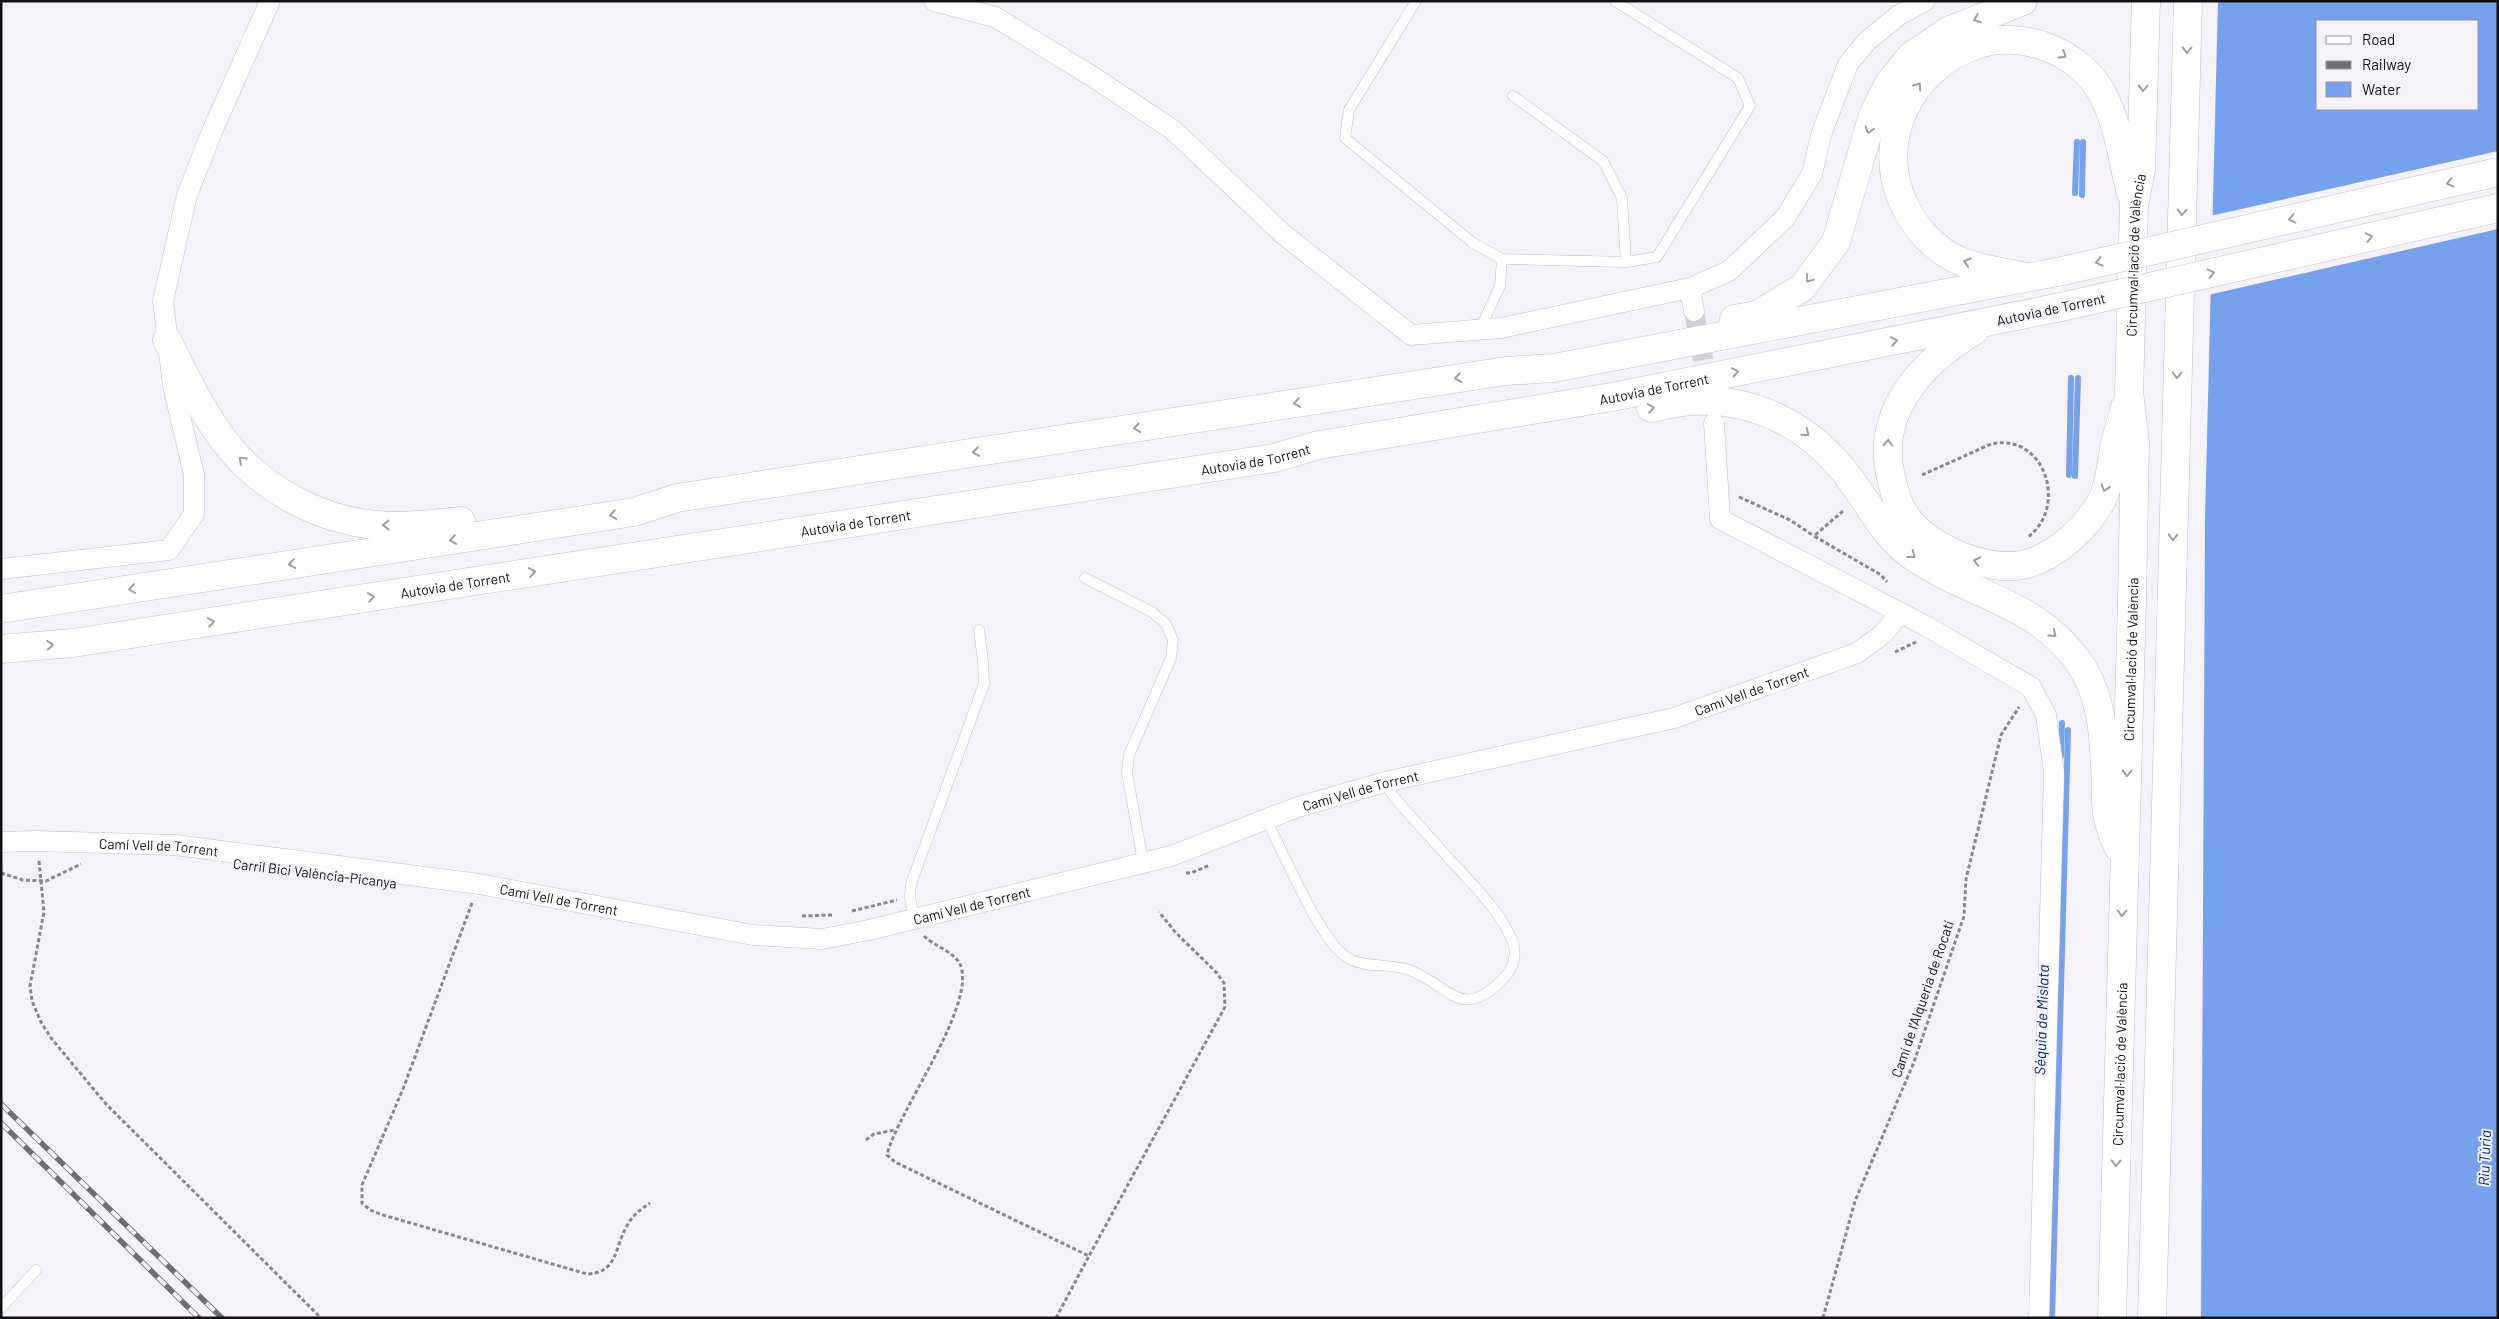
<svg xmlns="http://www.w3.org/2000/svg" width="2499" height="1319" font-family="Barlow,sans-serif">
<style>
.water{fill:#76a1ec;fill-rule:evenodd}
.pier{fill:#f5f2f9}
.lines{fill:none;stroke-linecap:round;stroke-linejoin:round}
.stream{stroke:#76a1ec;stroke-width:6}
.street-tunnel{stroke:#d3d0d7;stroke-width:20;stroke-dasharray:20 10;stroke-linecap:butt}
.lane-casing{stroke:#c3c1c7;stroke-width:11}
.street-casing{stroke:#c3c1c7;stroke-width:21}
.highway-casing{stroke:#c3c1c7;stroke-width:29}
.path{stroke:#8a888d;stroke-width:3;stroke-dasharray:4 2.5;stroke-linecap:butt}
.lane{stroke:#fff;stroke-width:10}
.street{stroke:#fff;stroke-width:20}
.highway{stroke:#fff;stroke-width:28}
.rail-casing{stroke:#706e72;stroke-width:5.5}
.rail{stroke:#f5f2f9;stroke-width:4;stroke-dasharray:11;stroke-linecap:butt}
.highway-bridge-casing{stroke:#c3c1c7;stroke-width:29;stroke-linecap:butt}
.highway-bridge{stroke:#fff;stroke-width:28}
.oneway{stroke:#a0a0a1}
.labels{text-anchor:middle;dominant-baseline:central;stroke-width:4;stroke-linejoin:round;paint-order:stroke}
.street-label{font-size:14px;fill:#121114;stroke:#f5f2f9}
.water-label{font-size:15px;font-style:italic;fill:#002b80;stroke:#f5f2f9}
</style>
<rect width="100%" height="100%" fill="#f5f2f9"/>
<path class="water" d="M2218,1h280v1317h-297l4,-799zM2318,21h160v88h-160z"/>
<polygon class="pier" points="2498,151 2498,229 2208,295 2210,216"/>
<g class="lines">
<g class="stream">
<polyline points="2075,193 2077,142"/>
<polyline points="2082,195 2083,142"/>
<polyline points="2069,475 2071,378"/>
<polyline points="2075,476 2078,378"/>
<polyline points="2061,756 2062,723"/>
<polyline points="2052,1318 2068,730"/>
</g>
<polyline class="street-tunnel" points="1694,311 1709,392"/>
<defs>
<g id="lane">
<polyline points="1416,1 1349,110 1345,138 1473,243 1502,259 1626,262 1657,257 1750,106 1738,78 1615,1"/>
<polyline points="1513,96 1603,161 1622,198 1626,262"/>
<polyline points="1480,329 1500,286 1502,259"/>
<polyline points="1085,578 1152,612 1166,624 1173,640 1171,658 1129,755 1127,773 1143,862"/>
<path d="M1266,819c16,31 53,119 79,137 19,13 40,7 61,13 43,13 53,56 98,9 9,-10 13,-22 9,-35 -10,-29 -38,-56 -58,-78 -21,-23 -41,-45 -61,-68l-9,-15"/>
<polyline points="914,919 910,897 911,884 984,684 983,661 979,630"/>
<polyline points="1,1308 36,1270"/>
</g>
<g id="street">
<polyline points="934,1 995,17 1090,75 1173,130 1283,234 1411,335 1501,328 1690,288 1729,271 1785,218 1812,174 1821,135 1848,64 1867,41 1899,15 1925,1"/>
<polyline points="1690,288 1694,311"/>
<polyline points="1714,423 1720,519 1926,626 2031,687 2046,715 2054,772 2039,1318"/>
<polyline points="1,569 169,550 194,514 194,475 173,386 163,301 187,195 213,129 270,1"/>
<path id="s1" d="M1,842l34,-1 140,4 304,39 274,51 69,4 47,-9 302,-74 127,-49 87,-25 289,-64 183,-65 26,-19 17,-21"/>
</g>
<g id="highway">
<path d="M2022,276c-20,-4 -43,-7 -62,-15 -26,-11 -46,-34 -57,-59 -28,-61 7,-133 70,-156 47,-18 107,5 130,49 16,31 19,65 28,98"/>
<polyline points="1734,319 1757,315 1802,288 1836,242 1873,115 1889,83 1911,56 1948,31 2023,1"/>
<path d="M1974,331c-52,31 -99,81 -83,146 3,15 7,30 17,42 23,31 84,56 122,44 27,-9 55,-34 69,-58 11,-17 12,-42 16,-62 3,-12 7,-24 10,-36"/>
<path d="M167,340c19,37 36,76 63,108 35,43 93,73 147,77 28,2 56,-1 84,-4"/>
<path d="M1651,408c13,-3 27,-6 41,-7 64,-4 121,27 158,78 19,25 35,58 61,76 59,42 125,45 169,109 24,35 24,80 26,120 0,11 -1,24 2,34 2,10 6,20 10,29"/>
<polyline points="1,609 634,512 677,498 1506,371 1554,368 2062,271"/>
<path id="s2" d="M1,649l72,-6 1201,-185 45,-13 293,-48 449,-90"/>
<path id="s3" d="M2112,1318l20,-718 3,-158 -6,-50 5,-187 7,-36 5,-168"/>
<polyline points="2152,1318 2188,1"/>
</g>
</defs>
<use href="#lane" class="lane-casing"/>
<use href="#street" class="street-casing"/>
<use href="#highway" class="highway-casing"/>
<g class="path">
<path d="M1922,475l69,-31c53,-12 78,62 37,93"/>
<polyline points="1739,497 1790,520 1814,536"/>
<polyline points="1843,511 1814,536 1881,575 1887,582"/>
<polyline points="1895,652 1916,642"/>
<polyline points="39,861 44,912 30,986 32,1001 41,1022 51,1038 106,1104 321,1318"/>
<polyline points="1,873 23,880 46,881 81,864"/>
<polyline points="1186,873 1191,873 1210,865"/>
<path d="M472,903l-69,186 -41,96v18l8,7 13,5 204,59c32,-1 27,-28 41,-50 5,-9 13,-15 22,-21"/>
<polyline points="852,911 897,900"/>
<polyline points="802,916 833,915"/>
<path d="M924,936c10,10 29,15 36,28 18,40 -63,148 -73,191l8,7 194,94 136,-249 -1,-24 -8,-11 -40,-39 -17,-21"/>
<polyline points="866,1140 874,1134 895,1130"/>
<polyline points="1056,1318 1089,1256"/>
<polyline points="1823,1318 1855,1201 1914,1062 1964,916 1966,879 2001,735 2019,707"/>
</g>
<use href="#lane" class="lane"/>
<use href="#street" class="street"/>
<use href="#highway" class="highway"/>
<defs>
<g id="rail">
<polyline points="1,1104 222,1318"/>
<polyline points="1,1123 199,1318"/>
</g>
</defs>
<use href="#rail" class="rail-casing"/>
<use href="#rail" class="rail"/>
<defs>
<g id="highway-bridge">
<polyline points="2062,271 2498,172"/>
<polyline points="2061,307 2498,208"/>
</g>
</defs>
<use href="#highway-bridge" class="highway-bridge-casing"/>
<use href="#highway-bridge" class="highway-bridge"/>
</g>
<defs><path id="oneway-chevron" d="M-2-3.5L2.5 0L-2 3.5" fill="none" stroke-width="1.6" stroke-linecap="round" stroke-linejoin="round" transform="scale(1.25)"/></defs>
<g class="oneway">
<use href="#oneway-chevron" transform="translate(1977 19) rotate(158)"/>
<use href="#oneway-chevron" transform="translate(2187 50) rotate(92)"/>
<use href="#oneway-chevron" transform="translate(2063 55) rotate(32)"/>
<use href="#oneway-chevron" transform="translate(1918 86) rotate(-55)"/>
<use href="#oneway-chevron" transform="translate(2143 88) rotate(92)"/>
<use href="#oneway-chevron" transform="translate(1869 130) rotate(106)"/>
<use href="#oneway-chevron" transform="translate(2450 183) rotate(167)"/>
<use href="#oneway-chevron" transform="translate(2182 212) rotate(92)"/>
<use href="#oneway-chevron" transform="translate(2292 219) rotate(167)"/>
<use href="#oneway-chevron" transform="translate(2369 237) rotate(-13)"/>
<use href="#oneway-chevron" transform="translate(1967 262) rotate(-163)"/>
<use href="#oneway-chevron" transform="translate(2099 262) rotate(167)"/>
<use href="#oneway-chevron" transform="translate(2211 273) rotate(-13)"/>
<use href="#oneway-chevron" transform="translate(1809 279) rotate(127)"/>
<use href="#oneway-chevron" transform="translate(1894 341) rotate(-11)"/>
<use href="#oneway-chevron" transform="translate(1735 372) rotate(-11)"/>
<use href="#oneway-chevron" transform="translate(2177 375) rotate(92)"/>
<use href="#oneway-chevron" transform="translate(1458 378) rotate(171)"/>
<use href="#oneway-chevron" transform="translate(1297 403) rotate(171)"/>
<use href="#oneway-chevron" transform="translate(1651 408) rotate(-9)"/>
<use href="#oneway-chevron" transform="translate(1137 428) rotate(171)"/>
<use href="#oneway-chevron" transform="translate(1806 433) rotate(39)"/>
<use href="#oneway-chevron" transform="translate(1888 443) rotate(-88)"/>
<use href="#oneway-chevron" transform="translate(976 452) rotate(171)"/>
<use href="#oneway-chevron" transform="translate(242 460) rotate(-137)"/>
<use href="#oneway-chevron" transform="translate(2105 488) rotate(107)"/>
<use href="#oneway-chevron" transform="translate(613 515) rotate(171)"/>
<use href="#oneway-chevron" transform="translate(386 525) rotate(-180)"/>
<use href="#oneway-chevron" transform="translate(2173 537) rotate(92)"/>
<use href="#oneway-chevron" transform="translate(453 540) rotate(171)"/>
<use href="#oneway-chevron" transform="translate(1912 555) rotate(37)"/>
<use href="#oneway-chevron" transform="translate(1977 561) rotate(-166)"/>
<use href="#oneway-chevron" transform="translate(292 564) rotate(171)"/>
<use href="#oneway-chevron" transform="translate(532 572) rotate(-9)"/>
<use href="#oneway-chevron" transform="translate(132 589) rotate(171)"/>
<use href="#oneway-chevron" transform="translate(371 597) rotate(-9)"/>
<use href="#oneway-chevron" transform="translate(211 622) rotate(-9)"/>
<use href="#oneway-chevron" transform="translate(2053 634) rotate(42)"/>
<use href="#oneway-chevron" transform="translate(50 645) rotate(-5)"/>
<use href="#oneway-chevron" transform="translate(2127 773) rotate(92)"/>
<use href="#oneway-chevron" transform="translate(2122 913) rotate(92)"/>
<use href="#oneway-chevron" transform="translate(2116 1163) rotate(92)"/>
</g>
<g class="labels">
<g class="street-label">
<text stroke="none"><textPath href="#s3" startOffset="1064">Circumval·lació de València</textPath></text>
<text transform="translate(2051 309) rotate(-12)">Autovia de Torrent</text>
<text stroke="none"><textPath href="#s2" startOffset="1674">Autovia de Torrent</textPath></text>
<text stroke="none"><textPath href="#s2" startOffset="1269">Autovia de Torrent</textPath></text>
<text stroke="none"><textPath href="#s2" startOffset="864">Autovia de Torrent</textPath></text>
<text stroke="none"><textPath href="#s2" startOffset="459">Autovia de Torrent</textPath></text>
<text stroke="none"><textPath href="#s3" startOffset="659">Circumval·lació de València</textPath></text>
<text stroke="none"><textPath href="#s1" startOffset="1792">Camí Vell de Torrent</textPath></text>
<text stroke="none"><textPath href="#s1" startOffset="1388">Camí Vell de Torrent</textPath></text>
<text stroke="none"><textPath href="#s1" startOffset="158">Camí Vell de Torrent</textPath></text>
<text transform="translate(315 873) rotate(7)">Carril Bici València-Picanya</text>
<text stroke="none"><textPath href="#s1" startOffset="562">Camí Vell de Torrent</textPath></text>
<text stroke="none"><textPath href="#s1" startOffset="982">Camí Vell de Torrent</textPath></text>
<text transform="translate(1922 999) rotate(-71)">Camí de l'Alqueria de Rocatí</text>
<text stroke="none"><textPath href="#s3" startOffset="254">Circumval·lació de València</textPath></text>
</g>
<g class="water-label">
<text transform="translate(2041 1020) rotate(-88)">Séquia de Mislata</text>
<text transform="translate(2484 1158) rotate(-88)">Riu Túria</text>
</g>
</g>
<rect width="2499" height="1319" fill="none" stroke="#121114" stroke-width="5"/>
<rect x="2316" y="20" width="162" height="90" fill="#f5f2f9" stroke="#9a989d"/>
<rect x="2326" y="36" width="25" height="8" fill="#ffffff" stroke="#9a989d"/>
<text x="2362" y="45" font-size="15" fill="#121114">Road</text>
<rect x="2326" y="61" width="25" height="8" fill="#706e72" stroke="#9a989d"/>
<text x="2362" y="70" font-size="15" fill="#121114">Railway</text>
<rect x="2326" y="82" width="25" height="15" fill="#76a1ec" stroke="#9a989d"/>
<text x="2362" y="95" font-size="15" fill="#121114">Water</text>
</svg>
